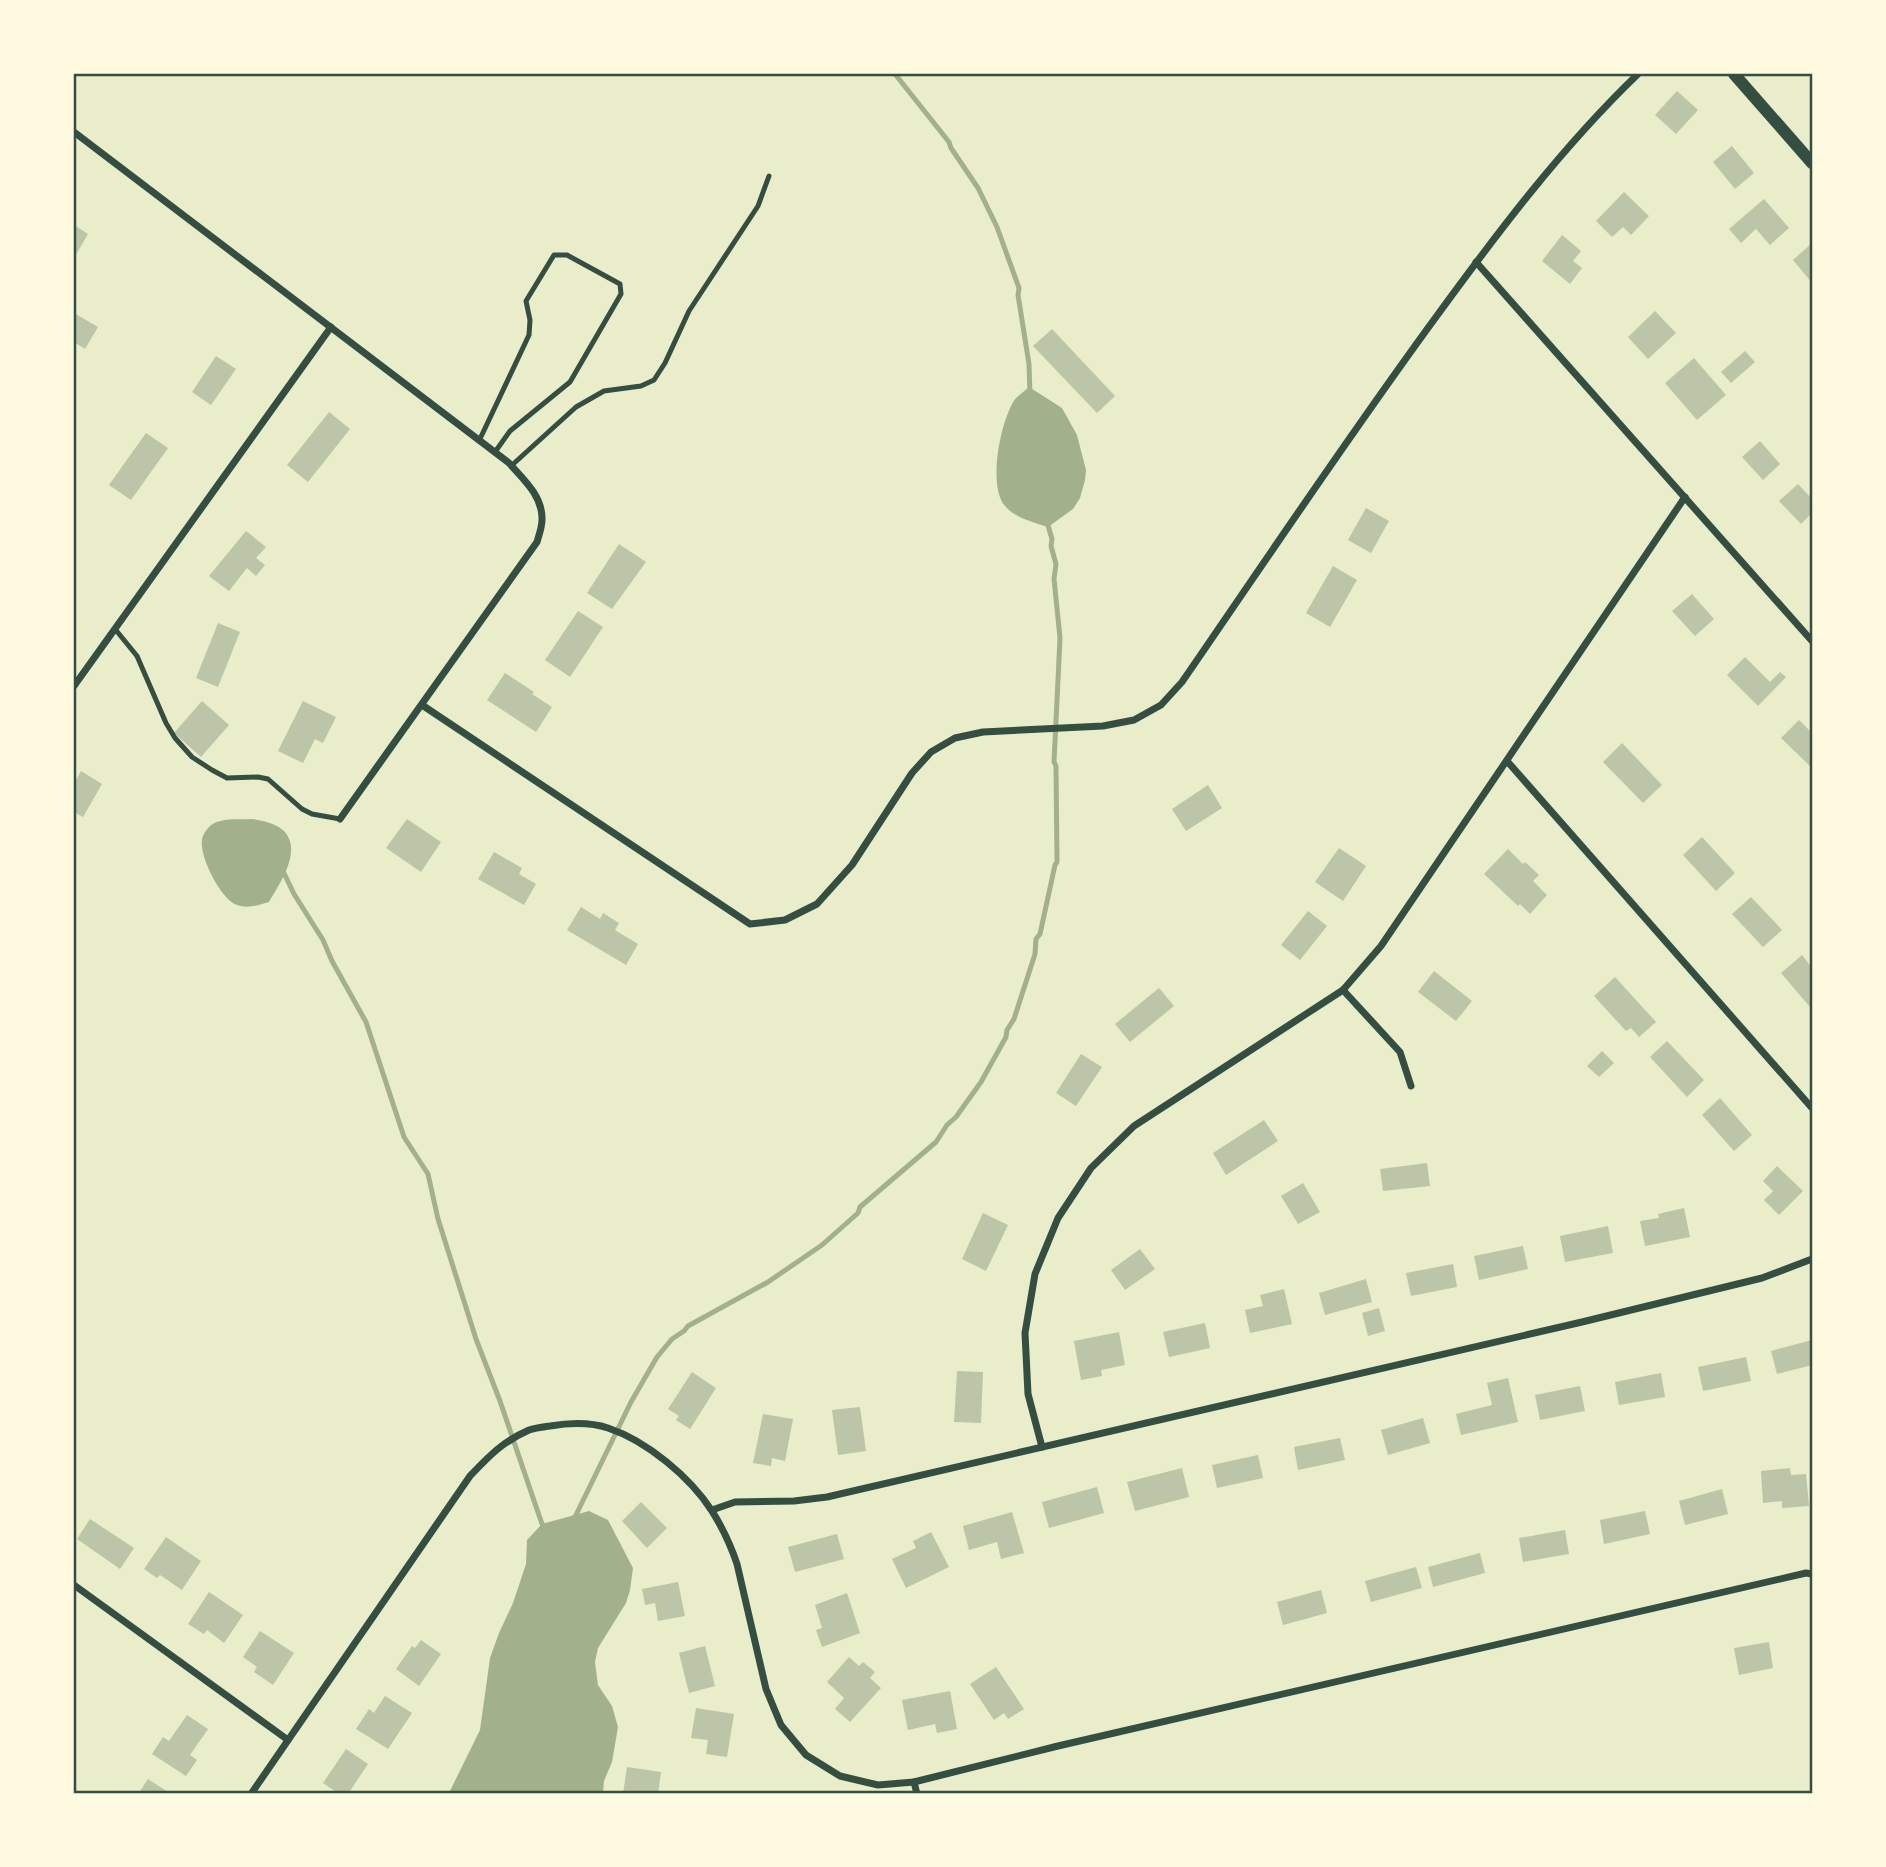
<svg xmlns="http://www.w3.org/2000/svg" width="1886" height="1867" font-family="Spectral,serif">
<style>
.water{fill:#a3b18a}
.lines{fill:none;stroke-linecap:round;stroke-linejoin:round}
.stream{stroke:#a3b18a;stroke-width:5}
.building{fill:#bcc5a7}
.service{stroke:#344e41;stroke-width:5}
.minor{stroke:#344e41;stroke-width:7}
.tertiary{stroke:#344e41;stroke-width:12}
.neatline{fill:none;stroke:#344e41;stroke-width:2.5}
</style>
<rect width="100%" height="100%" fill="#e9edc9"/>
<g class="water">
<path d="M1029,387l33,21 15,27 9,35 -1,10 -5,18 -7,11 -25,18c-15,-5 -33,-9 -43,-21 -18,-20 -4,-89 11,-108 4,-4 9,-7 13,-11z"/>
<path d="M253,819c10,2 23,4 31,12 19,20 -5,53 -15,71 -11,3 -21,7 -32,3 -16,-5 -38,-49 -35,-65 0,-5 5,-11 8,-14 10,-9 30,-6 43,-7z"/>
<polygon points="589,1511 608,1520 633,1568 630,1590 626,1603 598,1648 595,1662 598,1685 612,1706 618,1727 612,1762 604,1781 603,1793 449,1793 480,1730 490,1658 499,1633 513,1603 526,1564 527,1540 542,1524"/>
</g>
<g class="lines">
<g class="stream">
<polyline points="895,74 949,142 951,148 978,188 997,227 1019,288 1018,295 1029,364 1030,395"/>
<polyline points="282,869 294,894 323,940 332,961 366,1022 404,1137 428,1174 438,1219 476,1339 500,1401 542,1524 547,1528"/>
<polyline points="574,1519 631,1402 657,1357 672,1339 684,1331 688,1326 768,1282 822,1245 858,1213 860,1207 936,1142 947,1125 956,1117 981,1082 1006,1037 1007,1030 1014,1019 1035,954 1036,939 1040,934 1055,865 1057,862 1056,766 1054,762 1060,638 1054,579 1056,564 1051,546 1052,539 1047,522"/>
</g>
</g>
<g class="building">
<polygon points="1677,91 1698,110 1676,134 1655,115"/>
<polygon points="1732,146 1754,173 1735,189 1713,162"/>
<polygon points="1624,192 1649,216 1631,235 1623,227 1612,237 1596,221"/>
<polygon points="1764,199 1789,228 1770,245 1756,229 1741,243 1729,229"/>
<polygon points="74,225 88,234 74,258"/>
<polygon points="1562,235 1581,251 1573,261 1582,268 1570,284 1542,261"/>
<polygon points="1812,243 1812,283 1793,260"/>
<polygon points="1655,311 1676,333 1648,359 1628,337"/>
<polygon points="74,313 98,327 85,349 74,342"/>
<polygon points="1052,329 1115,396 1097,413 1033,346"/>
<polygon points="1745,351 1755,362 1731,383 1721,372"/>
<polygon points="216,356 236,369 211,405 192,392"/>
<polygon points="1694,358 1726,395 1697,420 1665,383"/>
<polygon points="329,412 350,429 308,482 287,465"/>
<polygon points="146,433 168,448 131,500 109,485"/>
<polygon points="1760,441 1780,464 1763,480 1742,457"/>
<polygon points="1798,484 1812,499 1812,513 1801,524 1779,501"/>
<polygon points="1366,508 1389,521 1371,553 1348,540"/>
<polygon points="246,531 266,547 256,558 265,565 256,576 247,568 229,591 209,576"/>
<polygon points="619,544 646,562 612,609 587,593"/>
<polygon points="1333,566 1357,580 1330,627 1306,613"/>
<polygon points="1692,594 1714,619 1695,636 1672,611"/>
<polygon points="578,611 603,627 570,677 545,660"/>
<polygon points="218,623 240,632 218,687 196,678"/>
<polygon points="1745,657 1770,682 1780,672 1786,677 1758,706 1727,675"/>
<polygon points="505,673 534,692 532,694 552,707 536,732 487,700"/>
<polygon points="202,701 229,725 201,757 174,733"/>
<polygon points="303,701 336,717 323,743 315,739 303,763 278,751"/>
<polygon points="1799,720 1812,733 1812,768 1781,738"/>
<polygon points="1622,743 1662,785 1643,803 1603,762"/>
<polygon points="81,771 102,784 83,817 74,812 74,784"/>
<polygon points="1208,785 1222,808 1186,831 1172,809"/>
<polygon points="407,819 441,842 421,872 386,848"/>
<polygon points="1702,837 1735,873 1716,891 1683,855"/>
<polygon points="1339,848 1366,866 1343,901 1315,882"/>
<polygon points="1508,849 1523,864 1525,862 1539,875 1533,881 1547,895 1530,914 1520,904 1518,906 1484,874"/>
<polygon points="494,852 522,868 519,874 536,884 524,905 478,879"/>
<polygon points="1751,897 1782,930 1763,947 1732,914"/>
<polygon points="581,907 600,919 603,913 619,923 615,930 638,944 626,965 567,930"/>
<polygon points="1308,911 1327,926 1300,960 1281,945"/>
<polygon points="1802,955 1812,968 1812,1004 1810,1007 1781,973"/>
<polygon points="1434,971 1472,1001 1456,1021 1418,992"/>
<polygon points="1615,977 1656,1022 1639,1037 1631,1028 1626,1031 1594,996"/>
<polygon points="1159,988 1174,1006 1130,1042 1115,1024"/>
<polygon points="1667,1041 1704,1080 1687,1097 1650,1057"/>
<polygon points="1602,1051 1614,1063 1599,1077 1587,1066"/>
<polygon points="1081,1054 1102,1067 1076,1106 1056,1093"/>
<polygon points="1720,1098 1752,1135 1734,1151 1702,1115"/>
<polygon points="1264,1120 1278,1141 1226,1175 1213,1153"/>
<polygon points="1427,1163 1430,1186 1383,1191 1380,1169"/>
<polygon points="1777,1166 1803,1191 1779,1215 1764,1200 1773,1191 1763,1181"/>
<polygon points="1303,1183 1320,1212 1298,1224 1281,1196"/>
<polygon points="1684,1208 1690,1237 1645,1246 1640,1221 1659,1218 1658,1214"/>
<polygon points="983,1213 1008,1225 986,1271 962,1259"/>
<polygon points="1608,1226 1613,1253 1565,1262 1560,1236"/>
<polygon points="1523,1246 1528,1269 1479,1280 1474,1256"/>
<polygon points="1140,1249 1155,1269 1125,1290 1111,1270"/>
<polygon points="1453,1264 1457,1287 1411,1296 1406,1273"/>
<polygon points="1366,1279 1372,1302 1325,1315 1319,1293"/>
<polygon points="1284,1289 1292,1324 1250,1333 1245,1310 1263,1306 1260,1295"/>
<polygon points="1379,1308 1385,1331 1368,1336 1362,1313"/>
<polygon points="1205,1323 1210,1348 1169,1357 1163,1332"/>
<polygon points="1119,1332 1125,1365 1101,1370 1102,1376 1081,1380 1074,1341"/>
<polygon points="1812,1340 1812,1365 1777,1374 1771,1351"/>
<polygon points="1746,1357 1751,1381 1703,1391 1698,1367"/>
<polygon points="957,1371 983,1372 981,1423 954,1422"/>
<polygon points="692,1372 716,1388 690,1429 676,1420 679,1416 668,1409"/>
<polygon points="1661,1373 1665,1397 1619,1405 1615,1382"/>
<polygon points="1508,1378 1518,1422 1461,1435 1456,1414 1492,1405 1487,1383"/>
<polygon points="1580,1386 1585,1411 1540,1420 1535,1395"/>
<polygon points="860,1407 866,1451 838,1455 832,1410"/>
<polygon points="763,1414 793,1419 785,1461 772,1458 771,1466 753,1463"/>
<polygon points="1423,1418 1430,1443 1388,1455 1381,1430"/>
<polygon points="1340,1438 1345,1460 1298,1470 1294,1447"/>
<polygon points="1258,1455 1263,1478 1217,1488 1212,1465"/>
<polygon points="1182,1468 1189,1497 1135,1511 1127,1482"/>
<polygon points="1790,1468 1791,1475 1806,1474 1809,1506 1782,1508 1782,1501 1763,1503 1761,1471"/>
<polygon points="1097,1487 1104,1513 1049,1528 1042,1502"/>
<polygon points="1722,1489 1728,1514 1685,1525 1679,1501"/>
<polygon points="641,1502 667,1528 647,1548 622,1521"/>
<polygon points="1645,1511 1650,1534 1604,1544 1600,1520"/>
<polygon points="1012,1512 1024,1553 1001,1559 997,1542 969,1550 963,1526"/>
<polygon points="90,1519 134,1548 120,1569 77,1539"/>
<polygon points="1565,1530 1569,1554 1523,1562 1519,1538"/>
<polygon points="931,1532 949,1567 906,1588 892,1559 916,1548 913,1541"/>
<polygon points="837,1534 844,1559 795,1572 788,1547"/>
<polygon points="166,1537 201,1561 182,1590 160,1575 157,1578 144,1569"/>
<polygon points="1480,1553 1485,1573 1433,1587 1428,1567"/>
<polygon points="1416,1567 1422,1588 1371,1602 1365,1581"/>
<polygon points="678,1582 685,1616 658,1621 655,1603 645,1605 642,1589"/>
<polygon points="1321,1590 1327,1613 1283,1625 1277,1602"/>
<polygon points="209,1592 243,1615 224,1643 207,1630 204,1634 188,1624"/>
<polygon points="847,1593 860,1633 822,1647 816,1630 822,1628 815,1605"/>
<polygon points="260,1631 294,1653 273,1685 254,1672 257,1667 243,1657"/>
<polygon points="421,1640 441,1654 419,1686 396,1669 412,1646 415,1648"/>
<polygon points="1769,1642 1773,1668 1739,1675 1734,1648"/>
<polygon points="705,1646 715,1686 689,1693 679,1653"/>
<polygon points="849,1657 859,1666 863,1662 875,1672 870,1678 881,1688 850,1722 835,1709 844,1698 827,1682"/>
<polygon points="996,1667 1024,1709 1008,1719 1004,1713 994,1720 970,1684"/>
<polygon points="950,1691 957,1729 937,1733 935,1724 908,1730 902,1700"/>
<polygon points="385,1696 412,1713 388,1749 356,1729 369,1709 374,1713"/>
<polygon points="696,1708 734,1714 727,1757 706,1754 708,1740 691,1738"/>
<polygon points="187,1715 208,1729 190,1755 197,1760 186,1776 152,1754 163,1737 169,1741"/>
<polygon points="346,1749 368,1764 348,1794 339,1794 323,1783"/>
<polygon points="627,1767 661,1772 658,1794 623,1794"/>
<polygon points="148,1779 171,1794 138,1794"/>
</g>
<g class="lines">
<g class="service">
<polyline points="479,441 529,335 530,320 526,301 554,255 567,255 620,284 621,294 570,382 510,431 495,452"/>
<polyline points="511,466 576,407 604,391 641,386 654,380 665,363 689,311 758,206 769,176"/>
<polyline points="115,629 137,656 166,723 175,738 192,757 212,770 227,778 258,777 268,779 302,809 312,814 340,819"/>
</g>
<g class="minor">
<path d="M74,132l435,331c14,16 34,33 33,57 0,7 -3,15 -5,22l-197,277"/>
<polyline points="1476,262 1812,641"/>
<polyline points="74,686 331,327"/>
<path d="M422,705l328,219 35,-4 32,-16 35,-39 60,-92 19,-21 24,-14 28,-6 120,-6 31,-6 27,-15 21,-23c84,-122 166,-245 254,-365 62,-85 126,-170 202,-243"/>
<polyline points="1507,761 1812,1108"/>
<polyline points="1343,990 1400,1052 1411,1086"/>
<polyline points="1042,1447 1028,1394 1025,1333 1035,1274 1058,1218 1091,1168 1134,1126 1343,990 1381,946 1685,497"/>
<polyline points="712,1510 735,1502 794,1501 827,1497 1582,1322 1762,1278 1812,1259"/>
<polyline points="74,1585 288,1740"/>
<polyline points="914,1782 917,1794"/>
<path d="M251,1794l219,-318c19,-20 32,-34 59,-46 6,-2 14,-3 21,-4 18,-3 40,-4 58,2 39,13 82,49 104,83 10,16 19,35 25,53l29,125 15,36 25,30 34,21 38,9 36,-3 144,-36 748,-173 6,1"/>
</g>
<polyline class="tertiary" points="1734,74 1812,163"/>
</g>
<rect width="1886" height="1867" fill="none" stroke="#fefae0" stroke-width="150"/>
<rect x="75" y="75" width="1736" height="1717" class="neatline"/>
</svg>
